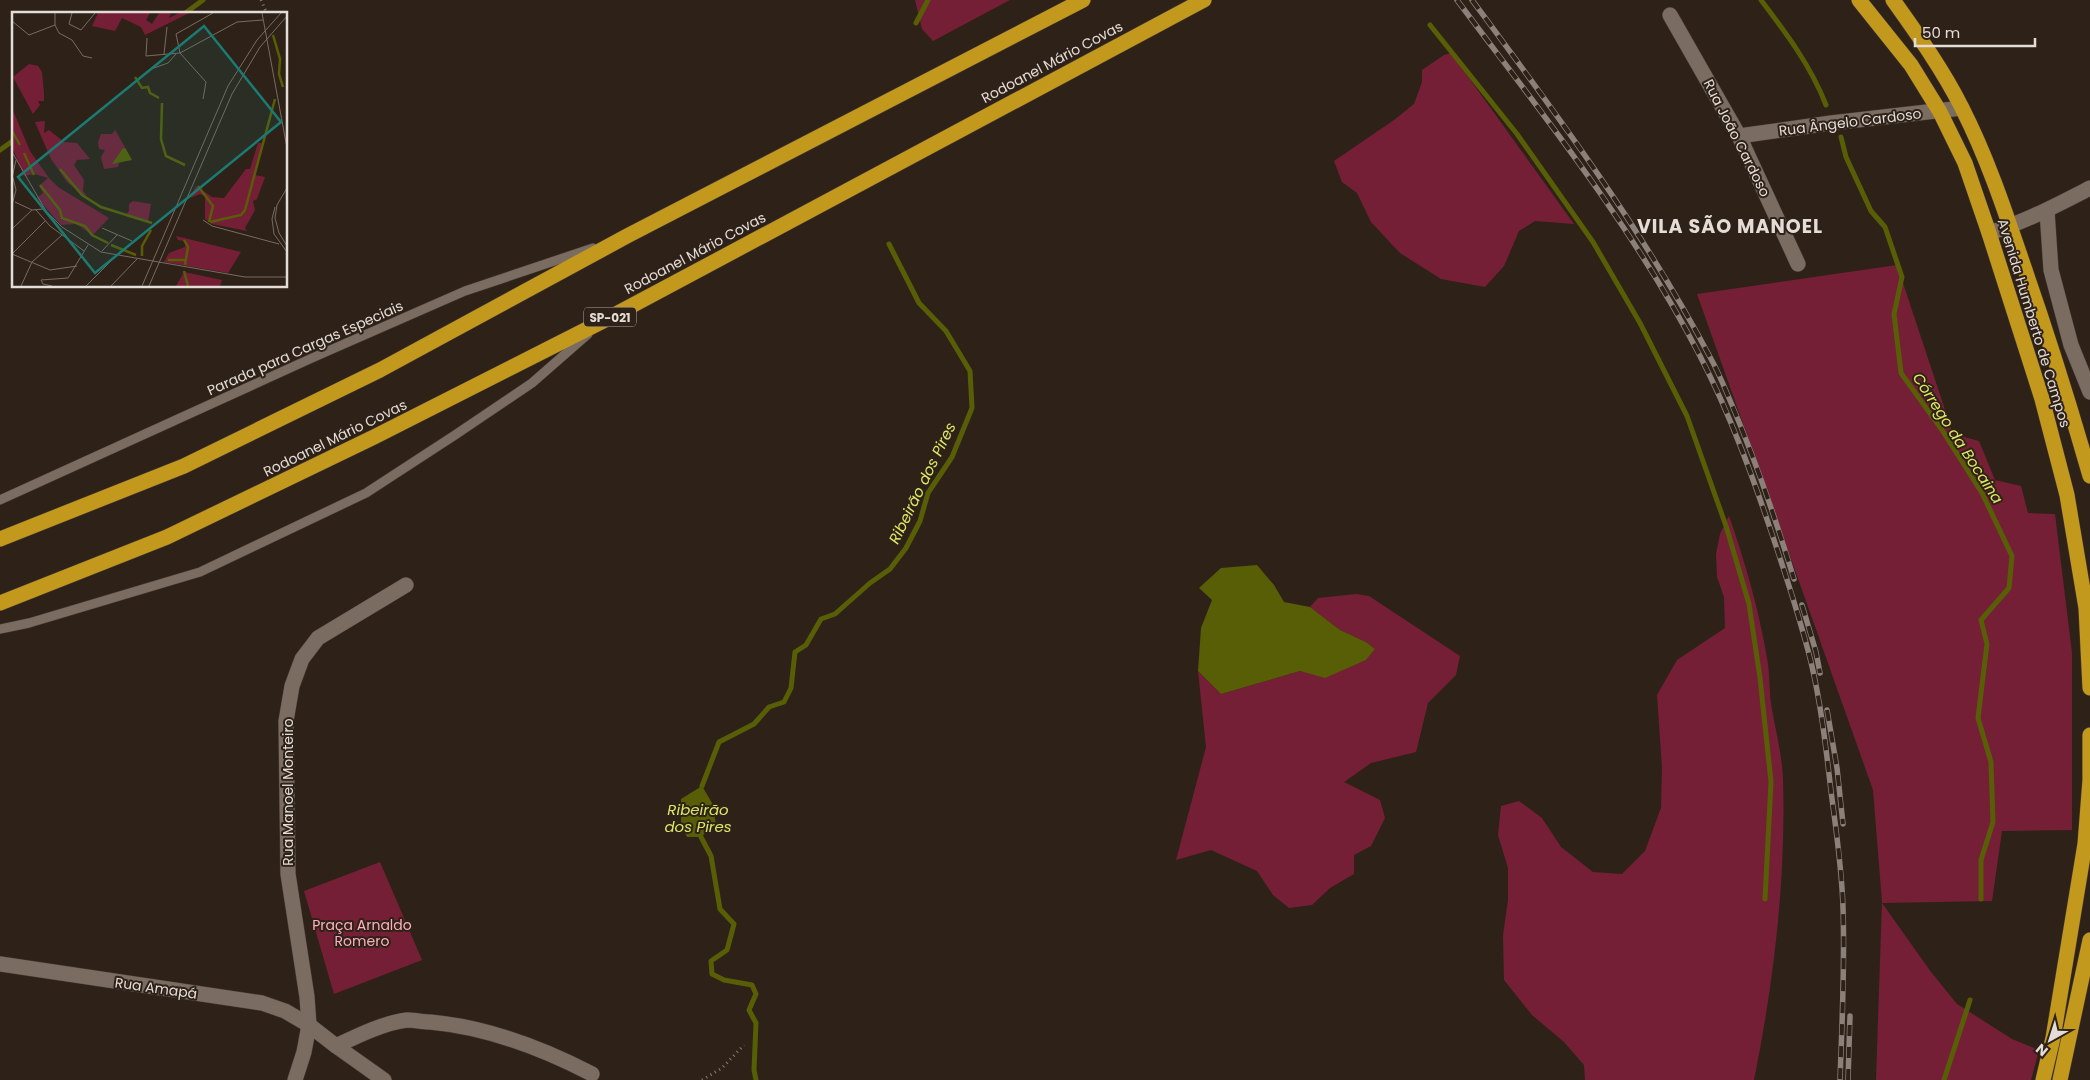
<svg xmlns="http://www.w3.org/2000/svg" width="2090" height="1080" font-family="Poppins,sans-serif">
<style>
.green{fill:#751f37}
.water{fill:#585e05}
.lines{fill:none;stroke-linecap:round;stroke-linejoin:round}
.stream{stroke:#585e05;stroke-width:5}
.lane-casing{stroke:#473d36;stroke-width:10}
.street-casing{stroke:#473d36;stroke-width:16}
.highway-casing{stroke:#473d36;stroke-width:16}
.path{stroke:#887e76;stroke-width:3;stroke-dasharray:1 4;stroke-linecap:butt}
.lane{stroke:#7a6c60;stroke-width:9}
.street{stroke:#7a6c60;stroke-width:15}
.highway{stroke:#c3991d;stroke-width:15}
.rail-casing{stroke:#8b817a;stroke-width:5.5}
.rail{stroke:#2e2218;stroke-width:4;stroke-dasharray:11;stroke-linecap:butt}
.labels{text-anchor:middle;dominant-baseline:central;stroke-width:4;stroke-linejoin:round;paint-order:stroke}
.shield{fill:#2e2218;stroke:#ada49d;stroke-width:1}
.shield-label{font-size:12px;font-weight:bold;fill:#e4dcd6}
.street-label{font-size:14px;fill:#e4dcd6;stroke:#2e2218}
.park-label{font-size:14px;fill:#feafbc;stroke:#2e2218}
.water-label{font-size:15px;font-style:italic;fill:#dce863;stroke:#2e2218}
.district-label{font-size:19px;font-weight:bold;letter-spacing:1px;fill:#e4dcd6;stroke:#2e2218}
.inset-river{fill:none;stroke:#585e05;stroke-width:2.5}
.inset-road{fill:none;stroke:#776c64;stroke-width:1}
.view{fill:#1a7b73;fill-opacity:0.15;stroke:#1a7b73;stroke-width:2.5}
.inset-edge{fill:none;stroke:#e4dcd6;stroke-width:2.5}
</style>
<rect width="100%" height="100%" fill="#2e2218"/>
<g class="green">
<polygon points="915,0 1010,0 933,41 922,29"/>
<polygon points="1451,53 1574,224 1535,221 1519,231 1504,266 1485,287 1441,279 1400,253 1371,222 1357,193 1342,182 1334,161 1394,120 1414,104 1422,82 1422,70 1444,55"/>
<polygon points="1897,265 1953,434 1979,441 1995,480 2021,486 2028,513 2055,514 2072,653 2072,830 2002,831 1992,901 1882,903 1931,972 1957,1004 2012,1039 2039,1050 2031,1080 1876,1080 1882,902 1873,790 1697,294"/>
<path d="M1729,516c16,46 30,94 38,142 3,15 2,31 4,46 4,24 11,50 12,75 3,101 -9,202 -29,301h-169l-1,-15 -20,-23 -32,-27 -28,-35 -1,-45 5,-35v-32l-10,-33 3,-29 18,-5 23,17 19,29 32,25 29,2 23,-23 16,-43 1,-41 -5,-72 20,-35 48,-32 -1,-31 -7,-20 -1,-23 4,-20z"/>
<polygon points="1356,594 1369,596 1460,656 1456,675 1428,703 1416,752 1371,763 1344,782 1380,800 1385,818 1371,846 1354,855 1354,874 1330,888 1312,905 1289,908 1273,895 1257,871 1211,850 1176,860 1206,747 1198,671 1221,694 1300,671 1325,677 1366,660 1375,649 1366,642 1340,630 1310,607 1318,598"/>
<polygon points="380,862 422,960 334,994 304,891"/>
</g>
<g class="water">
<polygon points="1257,565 1274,585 1284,602 1310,607 1340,630 1366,642 1375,649 1366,660 1325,678 1300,671 1221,694 1198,671 1201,628 1212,600 1199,588 1221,568"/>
<polygon points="702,786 712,803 716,824 701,837 687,837 681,823 681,799"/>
</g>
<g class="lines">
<g class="stream">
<path d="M1761,0c25,33 50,66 65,105"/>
<polyline points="184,14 203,0"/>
<polyline points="916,23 928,0"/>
<polyline points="1430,25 1517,134 1593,242 1640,323 1687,416 1726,526 1749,604 1760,678 1771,782 1765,899"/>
<polyline points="1841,137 1846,157 1871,211 1885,227 1902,277 1894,314 1901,373 1942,430 1982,493 2012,556 2009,588 1981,620 1987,644 1978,718 1991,762 1993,822 1981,860 1981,899"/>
<polyline points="0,150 14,140"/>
<polyline points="702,786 719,742 754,724 769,707 784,702 791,688 795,652 806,645 821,619 835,614 870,583 890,569 906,548 920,521 928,493 952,457 972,408 970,371 946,331 919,303 889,244"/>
<polyline points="701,837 711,856 720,909 734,924 727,950 711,961 712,974 724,980 752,985 756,994 749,1010 756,1023 754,1070 756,1080"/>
<polyline points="1944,1080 1970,1000"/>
</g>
<defs>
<g id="lane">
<polyline points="0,500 312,358 465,291 593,248"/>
<polyline points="0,629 29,623 200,572 366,493 455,435 532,383 588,334"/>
</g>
<g id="street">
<polyline points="1670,15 1739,136 1798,264"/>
<polyline points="1739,136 1831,123 1962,108"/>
<polyline points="2047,211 2051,270 2071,345 2090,392"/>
<path d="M1989,233c36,-11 68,-28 101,-45"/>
<polyline points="0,964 262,1003 285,1011 309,1025 336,1046 384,1080"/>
<path d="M336,1046c21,-10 47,-23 71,-26 7,0 16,2 23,2 56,5 112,26 162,52"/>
<polyline points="295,1080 304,1052 309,1025 307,997 288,874 286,721 292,686 302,659 318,638 406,585"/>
</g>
<g id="highway">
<polyline points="1859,0 1911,65 1940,112 1965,163 1989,233 2042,399 2067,495 2086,608 2090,688"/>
<path d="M1893,0c25,35 50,70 69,108 26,51 44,106 62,159 24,69 46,139 66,209"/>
<polyline points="0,539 184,466 380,370 627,236 1083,0"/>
<polyline points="0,603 167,537 374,437 605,320 1204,0"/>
<polyline points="2043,1080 2053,1038 2085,844 2090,780 2090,735"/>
<polyline points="2060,1080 2090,940"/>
</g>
</defs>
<use href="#lane" class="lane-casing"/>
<use href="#street" class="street-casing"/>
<use href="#highway" class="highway-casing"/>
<g class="path">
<polyline points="261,0 267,14"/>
<polyline points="702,1080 722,1068 744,1045"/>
</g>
<use href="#lane" class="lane"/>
<use href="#street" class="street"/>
<use href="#highway" class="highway"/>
<defs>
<g id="rail">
<path d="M1457,0c86,115 177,228 243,356 31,60 54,124 75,187 13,39 26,79 36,119 10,42 15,86 20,129 5,39 11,78 12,117 2,58 -1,115 -3,172"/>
<path d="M1472,0c85,115 171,230 238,357 9,16 15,32 22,48 24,57 44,115 62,174"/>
<polyline points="1802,605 1816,652 1820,673"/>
<polyline points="1827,710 1837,768 1843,824"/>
<polyline points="1848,1080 1850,1016"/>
</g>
</defs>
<use href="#rail" class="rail-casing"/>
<use href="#rail" class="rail"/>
</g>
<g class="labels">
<rect class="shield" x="584" y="307.5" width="52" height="19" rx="4"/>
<g class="shield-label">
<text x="610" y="317">SP-021</text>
</g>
<g class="street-label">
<text transform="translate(1052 62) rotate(-28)">Rodoanel Mário Covas</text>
<text transform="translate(1850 122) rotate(-7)">Rua Ângelo Cardoso</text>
<text transform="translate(1737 138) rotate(63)">Rua João Cardoso</text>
<text transform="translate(695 253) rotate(-28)">Rodoanel Mário Covas</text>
<text transform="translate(2034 323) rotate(73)">Avenida Humberto de Campos</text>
<text transform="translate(305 348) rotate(-24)">Parada para Cargas Especiais</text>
<text transform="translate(335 438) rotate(-26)">Rodoanel Mário Covas</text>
<text transform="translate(288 792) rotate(-90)">Rua Manoel Monteiro</text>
<text transform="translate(156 988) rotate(8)">Rua Amapá</text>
</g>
<g class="park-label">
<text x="362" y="925">Praça Arnaldo<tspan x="362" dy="16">Romero</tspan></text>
</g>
<g class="water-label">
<text transform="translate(1958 438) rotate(57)">Córrego da Bocaina</text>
<text transform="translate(922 483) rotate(-64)">Ribeirão dos Pires</text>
<text x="698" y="809">Ribeirão<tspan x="698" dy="17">dos Pires</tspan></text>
</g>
<g class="district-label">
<text x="1730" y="226">VILA SÃO MANOEL</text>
</g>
</g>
<g transform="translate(12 12)">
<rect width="275" height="275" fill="#2e2218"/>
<path d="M86,1h52l-4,7 6,4 7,-11h12l-2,5 10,-5h10l-44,22 -4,-8 -19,-9 -7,13 -23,-5zM17,52l9,2 4,6 2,21v8h-6l2,4 -7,9 -20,-37zM0,96l18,43 19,27 9,9 51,31 -16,17 -17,-11 -15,1 -24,-27 6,-5 -4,-7 9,-8 -13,-4 -11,2 -12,-29zM33,109l-1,12 5,-3 15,12 13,1 13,16 -13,1 -3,5 10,15 -1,11 7,10 -23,-19 -16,-23 -16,-37zM103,118l11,19h-3l-5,18 -14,2 -3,-12 4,-7 -6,-1 -1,-7 3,-8h11zM246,131h4l-7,32 10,2 -8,22 -4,2 2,9 -10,18 2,3 -35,-7 -7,-5v-23l-5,-2 -10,4 6,-12 16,11 12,1 22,-29h4zM121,189l18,3 -3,18 -23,-6 4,-5v-7zM164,224l65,16 -13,21 -64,-11 5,-9 16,-6v-6l-7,-1zM172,260l38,8 -2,6h-44z" fill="#751f37"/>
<path d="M111,136l3,1 6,11 -20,4z" fill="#585e05"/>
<path class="inset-river" d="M261,23l7,24 -1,15 4,13M123,65l7,11 6,-1 2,6 9,5M150,91l-1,36 5,17 19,9M0,119l8,14M12,141l10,22M48,157l22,26 19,12 51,16M28,173l20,25 2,8 23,8 7,9 16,8M186,174l15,20 -4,16M198,210l31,-7 4,-5 30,-111M172,228l4,7 -3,18M99,233l25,10M130,244v-10l9,-16M156,248h18M172,259l4,15"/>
<path class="inset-road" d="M43,1v12l4,8 13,7 11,16 9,2M60,1l-3,11 12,6 14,-17M250,1l25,135M0,9l17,14 26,-10M135,26l-1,18 34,-3 57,-31 26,-2M152,42l3,-27M139,57l17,-6 8,-9M191,87l3,-17 -26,-29 -4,-19 37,-21M0,140l34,59 16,16 39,25 144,25h42M0,166l4,-18M275,176l-10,17 -2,13 4,15 8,13M3,190l17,8M0,193l4,-15 -3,-12M263,195l-3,12 2,15 13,18M24,198l14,16 34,25M191,208l9,6 67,18M90,216l30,13M0,217l20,-19 11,-1M90,239l15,-16M0,242l38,16 27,-4M0,242l33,-33M9,274l11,-24 30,-27M40,274l-9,-2 -2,-4 27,-2 20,-33M74,274l30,-30M99,274l26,-27M130,274l86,-200 29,-46 24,-27M137,274l83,-192 28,-47 27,-31"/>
<path class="view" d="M192,14l77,96 -186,151 -77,-96z"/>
<rect width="275" height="275" class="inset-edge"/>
</g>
<g transform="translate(2050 1040) rotate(219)" stroke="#2e2218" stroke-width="4" paint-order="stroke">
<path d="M0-4L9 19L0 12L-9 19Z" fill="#e4dcd6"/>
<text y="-8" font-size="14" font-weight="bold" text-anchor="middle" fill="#e4dcd6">N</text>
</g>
<path d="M1915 38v8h120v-8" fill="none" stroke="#e4dcd6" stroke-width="2.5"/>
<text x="1922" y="38" font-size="15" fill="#e4dcd6" stroke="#2e2218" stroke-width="4" paint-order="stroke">50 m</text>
</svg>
